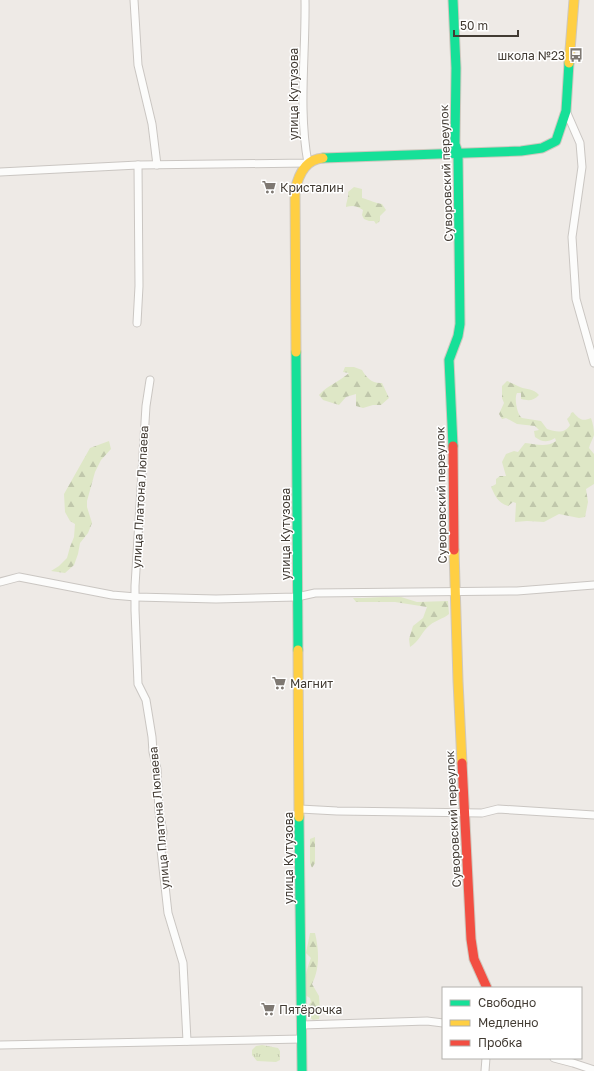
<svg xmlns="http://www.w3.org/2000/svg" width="594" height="1071" font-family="'Golos Text',sans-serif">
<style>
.grass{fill:url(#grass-tufts)}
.forest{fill:url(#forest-firs)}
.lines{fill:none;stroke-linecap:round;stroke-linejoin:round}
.street-casing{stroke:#cac6c2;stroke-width:9}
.fast-casing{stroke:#cec8be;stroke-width:11}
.slow-casing{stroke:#cec8be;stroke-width:11}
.jam-casing{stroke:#cec8be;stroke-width:11}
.street{stroke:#fcfcfb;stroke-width:7}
.fast{stroke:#16e098;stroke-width:9}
.slow{stroke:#ffcf43;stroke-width:9}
.jam{stroke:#f24e42;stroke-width:9}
.labels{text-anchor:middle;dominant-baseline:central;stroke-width:3;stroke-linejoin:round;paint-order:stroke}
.poi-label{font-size:12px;fill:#423b33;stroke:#fff;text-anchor:start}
.street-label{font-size:12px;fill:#423b33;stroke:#fff}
</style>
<defs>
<pattern id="grass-tufts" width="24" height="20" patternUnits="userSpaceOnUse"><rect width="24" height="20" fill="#dee7c6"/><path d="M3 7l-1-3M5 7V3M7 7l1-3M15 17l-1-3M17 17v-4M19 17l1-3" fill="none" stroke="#c0c7ab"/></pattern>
<pattern id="forest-firs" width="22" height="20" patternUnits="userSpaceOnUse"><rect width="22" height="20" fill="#dee7c6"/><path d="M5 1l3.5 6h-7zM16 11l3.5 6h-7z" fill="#c0c7ab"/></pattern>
</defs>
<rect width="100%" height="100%" fill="#eeeae6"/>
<polygon class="grass" points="262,1045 278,1048 280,1051 280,1060 276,1062 257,1061 252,1055 252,1050 256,1046"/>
<g class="forest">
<path d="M354,187l8,2v9c8,2 13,5 20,6l4,6 -6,6v5l-4,3 -2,-3h-5l-5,-2 -2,-4 1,-5c-6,-4 -10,-5 -17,-3 0,-5 3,-10 2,-15z"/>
<path d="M345,367h9l8,3c4,7 10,14 20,13l7,15 -8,7h-8l-10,3 -7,-2v-12l-10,3 -7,8 -16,-5 -4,-5c9,-10 20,-13 30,-22l-6,-1z"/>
<path d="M507,381c5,2 9,4 13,6 7,3 13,1 19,8 -6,6 -10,6 -18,4v-6h-4c-3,5 0,22 5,25l19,3 6,8c9,3 18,5 23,-4l-3,-6 3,-3 1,-3 2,-1c6,7 9,10 18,6 2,6 3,11 3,17 -1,4 -4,8 -5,13l5,6v30l-8,5 2,13 -3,15 -6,1 -20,-4 -15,8 -17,-1 -12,1 1,-19 -3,-1 -5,4c-11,-4 -12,-9 -17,-19l5,-3v-5l4,-3h6l-4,-14 4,-8 8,-3 4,1 7,-9c11,1 21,5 31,-2l-1,-3c-8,5 -13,4 -20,-1l-1,-6 5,-1 -4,-4 -18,-2 -11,-6 -4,1 -3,-5 5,-11 -2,-5v-12z"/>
<polygon points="109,441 111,449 101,460 95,472 87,501 87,507 92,523 88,533 80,543 78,554 74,565 65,573 51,571 59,566 67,558 70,547 74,537 75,524 70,521 65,512 64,494 90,448"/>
<path d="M383,597h18l16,5 31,-1 1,13c-6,5 -13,6 -19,11 -8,6 -11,17 -20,22l-1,-8 4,-13 10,-8 4,-11 -32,-5h-39l-3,-4h9z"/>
<polygon points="315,837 315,863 312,868 310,863 310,839"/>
<path d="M310,933h5c4,17 5,35 -3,51l7,12 1,16 -1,7 -6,1 -5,-4 -1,-9 4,-5 -1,-4 -5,-3c-2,-10 2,-28 6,-37l-5,-5z"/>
</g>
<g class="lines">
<defs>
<g id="street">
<polyline points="134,0 138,65 152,124 157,165"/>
<polyline points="566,111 580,143 582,167 572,237 576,299 594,363"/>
<path d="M0,172l138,-7 170,-2c-10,-54 -2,-109 -3,-163"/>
<polyline points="137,323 139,286 138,165"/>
<polyline points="150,380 146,406 135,586 135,610 138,684 146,700 152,737 153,752 157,769 159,812 163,832 161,850 168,913 183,963 187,1041"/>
<polyline points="0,582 19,577 112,595 136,597 216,599 297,597 315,593 517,591 594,585"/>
<polyline points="300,809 337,811 482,813 498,809 594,815"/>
<polyline points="302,1025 427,1021 443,1023"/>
<polyline points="0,1045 302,1039"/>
<polyline points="554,1058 573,1063 594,1070"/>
<polyline points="485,1071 486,1058"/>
</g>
<g id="fast">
<polyline points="453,0 456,68 455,144 458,153 460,324 458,336 449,360 453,446"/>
<polyline points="323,158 521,151 542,148 556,141 566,111 569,63"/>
<polyline points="296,352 298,650"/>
<polyline points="299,817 302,1071"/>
</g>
<g id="slow">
<polyline points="569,63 574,0"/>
<path d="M296,352l-1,-161c3,-15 10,-32 28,-33"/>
<polyline points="454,550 458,681 462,763"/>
<polyline points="298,650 299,817"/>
</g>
<g id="jam">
<polyline points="453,446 454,550"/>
<polyline points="462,763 471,939 474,959 487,988"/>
</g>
</defs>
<use href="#street" class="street-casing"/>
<use href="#fast" class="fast-casing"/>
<use href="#slow" class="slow-casing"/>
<use href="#jam" class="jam-casing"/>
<use href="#street" class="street"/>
<use href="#fast" class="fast"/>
<use href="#slow" class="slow"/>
<use href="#jam" class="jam"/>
</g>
<defs>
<symbol id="bus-bare" viewBox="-9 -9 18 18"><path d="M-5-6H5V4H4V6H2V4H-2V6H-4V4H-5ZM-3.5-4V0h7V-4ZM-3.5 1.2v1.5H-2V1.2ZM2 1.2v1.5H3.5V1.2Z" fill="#7e7872" stroke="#fff" stroke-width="2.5" paint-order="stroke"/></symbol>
<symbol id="supermarket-bare" viewBox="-9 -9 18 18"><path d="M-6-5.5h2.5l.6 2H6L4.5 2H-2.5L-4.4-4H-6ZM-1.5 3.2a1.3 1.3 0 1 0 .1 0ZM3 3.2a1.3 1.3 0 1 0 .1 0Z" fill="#7e7872" stroke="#fff" stroke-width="2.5" paint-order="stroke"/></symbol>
</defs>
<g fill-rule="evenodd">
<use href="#bus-bare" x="566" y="45" width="20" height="20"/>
<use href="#supermarket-bare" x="259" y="177" width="20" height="20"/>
<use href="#supermarket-bare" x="269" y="673" width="20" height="20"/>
<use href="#supermarket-bare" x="258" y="999" width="20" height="20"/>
</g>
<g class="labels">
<g class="poi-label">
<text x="565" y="55" text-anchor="end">школа №23</text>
<text x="280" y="187">Кристалин</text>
<text x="290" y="683">Магнит</text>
<text x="279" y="1009">Пятёрочка</text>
</g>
<g class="street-label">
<text transform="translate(293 94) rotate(-90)">улица Кутузова</text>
<text transform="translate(446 173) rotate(-92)">Суворовский переулок</text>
<text transform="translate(441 495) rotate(-91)">Суворовский переулок</text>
<text transform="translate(140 497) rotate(-87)">улица Платона Люпаева</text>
<text transform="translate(285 534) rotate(-90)">улица Кутузова</text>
<text transform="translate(159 818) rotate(-95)">улица Платона Люпаева</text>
<text transform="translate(453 819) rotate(-93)">Суворовский переулок</text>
<text transform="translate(288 858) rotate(-90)">улица Кутузова</text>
</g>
</g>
<rect x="442" y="987" width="140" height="72" fill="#ffffff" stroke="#b3b1ad"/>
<rect x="450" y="1000" width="20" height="6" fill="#16e098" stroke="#b3b1ad"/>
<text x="478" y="1007" font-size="12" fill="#423b33">Свободно</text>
<rect x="450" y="1020" width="20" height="6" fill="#ffcf43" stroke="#b3b1ad"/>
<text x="478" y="1027" font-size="12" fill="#423b33">Медленно</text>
<rect x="450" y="1040" width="20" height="6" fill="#f24e42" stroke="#b3b1ad"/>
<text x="478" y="1047" font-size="12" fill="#423b33">Пробка</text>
<path d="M454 30v6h64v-6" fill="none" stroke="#423b33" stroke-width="2"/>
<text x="460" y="30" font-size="12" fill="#423b33" stroke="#ffffff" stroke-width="3" paint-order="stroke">50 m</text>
</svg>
